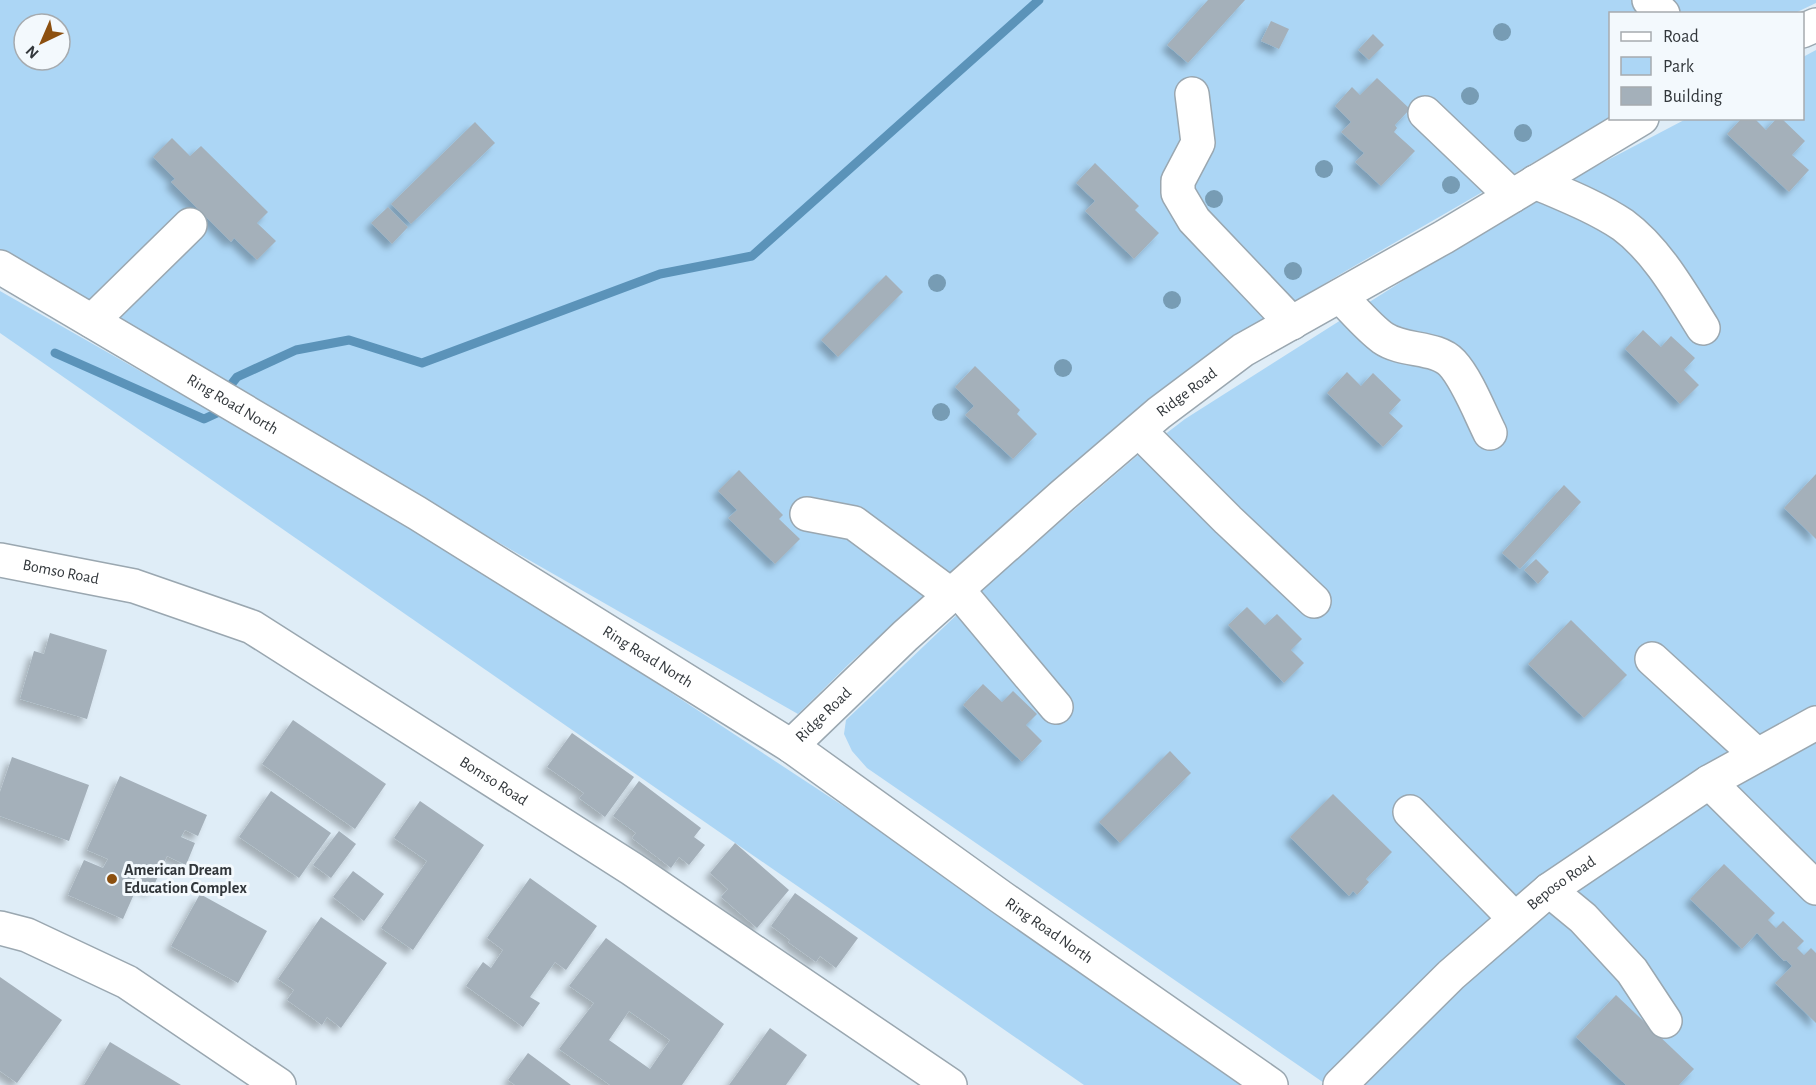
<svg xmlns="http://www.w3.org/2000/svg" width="1816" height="1085" font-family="'Alegreya Sans',sans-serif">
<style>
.green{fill:#acd6f5;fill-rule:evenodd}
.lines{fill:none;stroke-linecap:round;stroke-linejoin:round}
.stream{stroke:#5b93b9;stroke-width:9}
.building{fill:#a4b0ba;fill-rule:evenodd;filter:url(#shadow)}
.minor-casing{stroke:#9aa7b0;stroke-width:36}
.minor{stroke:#fff;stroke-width:33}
.tree{fill:#779cb4}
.poi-dot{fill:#8c5010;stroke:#f3f9fd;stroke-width:2}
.labels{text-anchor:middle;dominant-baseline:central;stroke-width:6;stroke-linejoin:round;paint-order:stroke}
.street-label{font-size:16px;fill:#32373b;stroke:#f3f9fd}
.poi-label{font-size:16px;font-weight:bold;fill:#32373b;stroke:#f3f9fd;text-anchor:start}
</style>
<defs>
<filter id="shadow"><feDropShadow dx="-5.5" dy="5.5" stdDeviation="3" flood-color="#0004"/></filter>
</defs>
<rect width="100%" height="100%" fill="#dfedf7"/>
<g class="green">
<path d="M0,0h1816v3l-21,10 -185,1v104l-266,154 -104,63 -250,203 -140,125 -52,51 -798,-457zM24,24h36v36h-36z"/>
<polygon points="1816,50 1816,1085 1327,1085 867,768 852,751 844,734 846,720 1004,570 1138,455 1185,419 1524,204 1686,119 1802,118 1803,57"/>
<polygon points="0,291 449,547 1049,941 1258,1085 1084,1085 0,333"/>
</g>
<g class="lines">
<g class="stream">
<polyline points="55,353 204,419 217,413"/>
<polyline points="230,386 237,377 296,350 349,340 422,363 660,274 752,256 1039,0"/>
</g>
</g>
<g class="building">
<polygon points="1208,0 1245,0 1188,63 1167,45"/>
<polygon points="1271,21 1289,29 1279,49 1261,41"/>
<polygon points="1373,34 1384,45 1369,60 1358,50"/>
<polygon points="1377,78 1410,109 1395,125 1397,128 1394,132 1415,151 1381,186 1355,162 1364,153 1341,132 1351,122 1335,106 1352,87 1360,95"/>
<polygon points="1742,118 1754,118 1766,130 1777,118 1781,118 1805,141 1792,155 1809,170 1789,192 1727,134"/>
<polygon points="475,122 495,143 411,224 391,204"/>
<polygon points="172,138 190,156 201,146 268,212 257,223 276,241 257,260 234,238 231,242 171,182 175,179 153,157"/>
<polygon points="1095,163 1139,206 1135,210 1159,233 1134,259 1085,211 1095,201 1076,183"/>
<polygon points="388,207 408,227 392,244 371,223"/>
<polygon points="886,275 903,292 838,357 821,340"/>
<polygon points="1643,330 1661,347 1671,336 1695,358 1684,370 1699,385 1680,404 1625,349"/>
<polygon points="975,366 1020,410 1017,414 1037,434 1013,459 965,415 974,406 955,387"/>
<polygon points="1347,372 1361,386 1373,373 1401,400 1389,413 1403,426 1383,447 1327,393"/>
<polygon points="739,470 783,515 779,519 800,539 775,564 728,518 737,510 718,491"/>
<polygon points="1816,474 1816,539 1784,508"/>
<polygon points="1564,485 1581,502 1520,569 1502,553"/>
<polygon points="1536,559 1549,572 1538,584 1524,570"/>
<polygon points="1247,607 1265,625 1277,614 1302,639 1291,650 1304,663 1284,683 1228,625"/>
<polygon points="1571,620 1627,675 1584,718 1528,664"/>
<polygon points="50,633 107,650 87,719 20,699 34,651 44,654"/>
<polygon points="983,684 1002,702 1013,691 1037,714 1026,725 1042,741 1022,762 963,705"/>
<polygon points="293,720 386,784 355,829 262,764"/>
<polygon points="572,733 634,777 605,817 579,798 584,793 547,767"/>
<polygon points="1170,751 1191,773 1120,843 1099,822"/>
<polygon points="12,757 89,785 69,841 0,816 0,792"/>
<polygon points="120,776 207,815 198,836 185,830 181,837 195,843 186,865 167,856 151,892 138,885 123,919 68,895 84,860 103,868 108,859 87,850"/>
<polygon points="639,781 701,828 694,837 705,845 689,865 679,857 671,868 632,838 636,833 613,816"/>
<polygon points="271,791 331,833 299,878 239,837"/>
<polygon points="1333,794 1392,852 1366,879 1369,882 1357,895 1353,891 1349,896 1290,837"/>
<polygon points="420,801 484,845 413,950 381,928 427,861 394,838"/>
<polygon points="339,831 356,844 331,878 313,865"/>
<polygon points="735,843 789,890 757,928 721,897 728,889 710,873"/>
<polygon points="1724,864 1775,913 1768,920 1776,928 1783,921 1804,941 1797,948 1804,955 1811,948 1816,953 1816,1023 1775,983 1792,966 1786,960 1784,961 1757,933 1742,949 1690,899"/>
<polygon points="353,871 384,894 364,921 333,897"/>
<polygon points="530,878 597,926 566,970 555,962 530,997 540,1003 523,1027 466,986 483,962 491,968 503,950 487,938"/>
<polygon points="795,893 858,938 836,968 820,956 816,962 788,942 790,940 771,926"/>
<polygon points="200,894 267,931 238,983 171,946"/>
<polygon points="321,917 387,963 341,1028 327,1017 322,1025 287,1000 294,990 278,979"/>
<path d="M606,938l118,86 -42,61h-72l-51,-36 35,-46 -25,-17zM629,1011l41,29 -20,29 -41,-29z"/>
<polygon points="0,977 62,1020 17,1083 0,1071"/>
<polygon points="1616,995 1694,1069 1679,1085 1626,1085 1576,1037"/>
<polygon points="770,1028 807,1055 786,1085 729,1085"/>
<polygon points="110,1042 181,1085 84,1085"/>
<polygon points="528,1053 571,1085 515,1085 508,1080"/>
</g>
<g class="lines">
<defs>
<g id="minor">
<polyline points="1649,0 1663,14"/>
<polyline points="1802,31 1816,25"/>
<polyline points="1192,94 1198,143 1178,181 1178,193 1194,220 1292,323"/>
<polyline points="1425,113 1512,196"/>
<path d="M1535,182c30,13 61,25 88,43 34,25 58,68 80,103"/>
<path id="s1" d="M0,267l417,246 374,233 210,151 270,188"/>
<path d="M1340,296c13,13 29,32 43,42 20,14 53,8 69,25 15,16 28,50 38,70"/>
<polyline points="92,321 190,225"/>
<polyline points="1139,431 1228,520 1314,601"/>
<polyline points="807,514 854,523 951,595"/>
<path id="s2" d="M0,560l134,26 118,41 380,242 318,216"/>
<polyline points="957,589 1056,707"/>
<polyline points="1652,659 1757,755"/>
<path id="s3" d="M791,746l114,-110 157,-140 97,-83 84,-63 201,-113 198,-119"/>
<polyline points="1709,782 1816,888"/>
<polyline points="1410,812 1515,919"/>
<polyline points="1549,890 1583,918 1632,971 1665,1021"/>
<polyline points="0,928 27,935 127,982 279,1085"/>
<path id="s4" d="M1340,1085l111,-110 98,-85 160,-108 107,-59"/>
</g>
</defs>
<use href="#minor" class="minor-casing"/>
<use href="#minor" class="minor"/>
</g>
<g class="tree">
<circle cx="1502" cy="32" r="9"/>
<circle cx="1470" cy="96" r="9"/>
<circle cx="1523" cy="133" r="9"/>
<circle cx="1324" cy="169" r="9"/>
<circle cx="1451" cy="185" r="9"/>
<circle cx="1214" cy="199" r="9"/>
<circle cx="1293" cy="271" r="9"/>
<circle cx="937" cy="283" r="9"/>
<circle cx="1172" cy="300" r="9"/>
<circle cx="1063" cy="368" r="9"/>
<circle cx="941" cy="412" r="9"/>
</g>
<circle class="poi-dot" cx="112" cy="879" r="6"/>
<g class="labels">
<g class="street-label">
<text stroke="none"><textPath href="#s3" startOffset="531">Ridge Road</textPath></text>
<text stroke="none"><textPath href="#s1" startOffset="270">Ring Road North</textPath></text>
<text stroke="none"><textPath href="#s2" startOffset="62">Bomso Road</textPath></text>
<text stroke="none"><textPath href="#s1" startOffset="756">Ring Road North</textPath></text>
<text stroke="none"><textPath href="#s3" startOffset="45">Ridge Road</textPath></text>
<text stroke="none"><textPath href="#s2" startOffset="548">Bomso Road</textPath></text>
<text stroke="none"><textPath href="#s4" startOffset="300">Beposo Road</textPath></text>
<text stroke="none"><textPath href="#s1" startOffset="1242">Ring Road North</textPath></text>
</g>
<g class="poi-label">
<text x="124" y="870">American Dream<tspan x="124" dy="18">Education Complex</tspan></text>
</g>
</g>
<rect x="1609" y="12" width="195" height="108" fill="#f3f9fd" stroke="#a6abaf" stroke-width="1.5"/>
<rect x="1621" y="32" width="30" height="9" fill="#ffffff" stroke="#a6abaf" stroke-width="1.5"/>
<text x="1663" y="42" font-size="18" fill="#32373b">Road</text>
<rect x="1621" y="57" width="30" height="18" fill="#acd6f5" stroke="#a6abaf" stroke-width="1.5"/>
<text x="1663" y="72" font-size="18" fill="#32373b">Park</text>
<rect x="1621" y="87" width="30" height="18" fill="#a4b0ba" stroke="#a6abaf" stroke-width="1.5"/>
<text x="1663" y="102" font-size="18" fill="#32373b">Building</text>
<g transform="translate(42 42) rotate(224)"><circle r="28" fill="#f3f9fd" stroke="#a6abaf" stroke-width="1.5"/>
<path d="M0-4.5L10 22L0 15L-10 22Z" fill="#8c5010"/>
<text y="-9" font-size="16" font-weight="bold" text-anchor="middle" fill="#32373b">N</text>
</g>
</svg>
